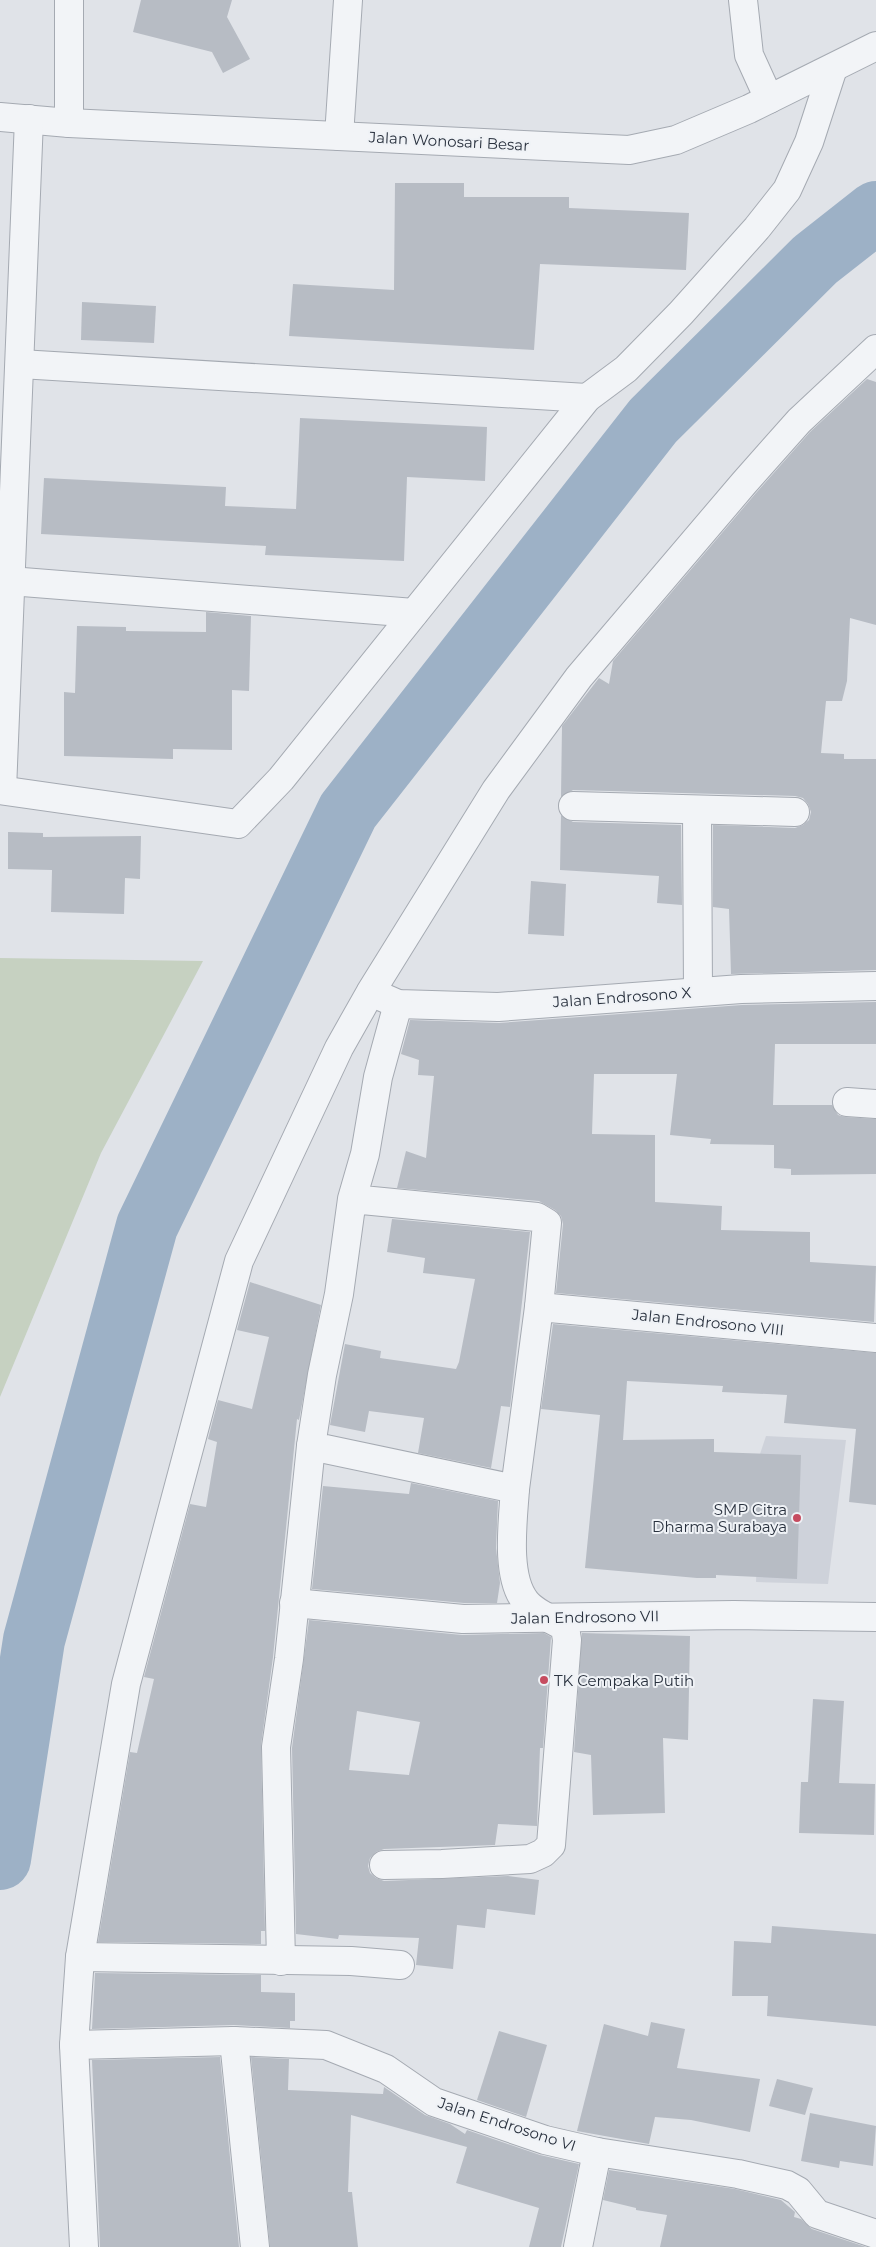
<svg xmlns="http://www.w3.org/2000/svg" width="876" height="2247" font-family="Montserrat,sans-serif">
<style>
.built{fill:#ced2da}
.green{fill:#c6d1c1}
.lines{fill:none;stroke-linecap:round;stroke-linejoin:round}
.river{stroke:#9db1c6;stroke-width:62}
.building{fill:#b7bcc4;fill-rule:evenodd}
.minor-casing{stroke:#a5aab2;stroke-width:30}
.minor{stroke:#f2f4f7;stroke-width:28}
.poi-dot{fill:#c64c60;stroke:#eff2f6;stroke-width:2}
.labels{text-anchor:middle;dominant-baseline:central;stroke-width:4;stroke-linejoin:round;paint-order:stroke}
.street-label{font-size:15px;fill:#29313e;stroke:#eff2f6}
.poi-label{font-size:15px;fill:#29313e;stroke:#eff2f6;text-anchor:end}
</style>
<rect width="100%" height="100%" fill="#e0e3e8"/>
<polygon class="built" points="766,1436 846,1440 828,1584 756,1582 760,1454"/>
<polygon class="green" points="0,958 203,961 101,1153 0,1397"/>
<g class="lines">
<polyline class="river" points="0,1859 34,1640 147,1226 348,811 653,421 815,260 876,212"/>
</g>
<g class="building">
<polygon points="141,0 232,0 227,17 250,59 223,73 212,52 133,32"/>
<polygon points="395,183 464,183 464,197 569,197 569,208 689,213 686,270 540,264 534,350 289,336 293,284 394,290"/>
<polygon points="82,302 156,306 154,343 81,340"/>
<polygon points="867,379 876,382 876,625 850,618 847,681 842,701 826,701 821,753 844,754 844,759 876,759 876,970 731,974 729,909 713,907 713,825 795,828 803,825 809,820 811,812 808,804 803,798 795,796 573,790 561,797 562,726 599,678 609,684 613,661 756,493 810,432"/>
<polygon points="300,418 487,427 485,481 407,477 404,561 265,555 266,546 41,534 44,478 226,487 225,506 296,509"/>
<polygon points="206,612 251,616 249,691 232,690 232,750 173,749 173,759 64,756 64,692 75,693 77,626 126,627 126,631 206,632"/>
<polygon points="561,815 573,822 681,825 682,905 657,903 659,876 560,870"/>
<polygon points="8,832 43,833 43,837 141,836 140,879 125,878 124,914 51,912 52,870 8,869"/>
<polygon points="531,881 566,884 564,936 528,934"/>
<polygon points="876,1002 876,1044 775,1044 773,1105 832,1105 838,1115 845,1117 876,1119 876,1174 791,1175 791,1169 774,1168 774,1145 710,1144 711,1139 670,1135 677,1074 594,1074 592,1134 655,1135 655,1202 722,1206 721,1230 810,1232 810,1262 876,1266 874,1322 556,1293 563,1224 561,1216 555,1210 539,1201 397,1188 406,1151 426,1158 434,1076 418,1075 419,1060 401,1054 410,1020 499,1023 742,1005"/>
<polygon points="392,1219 530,1232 510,1407 501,1406 491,1468 418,1453 424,1418 369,1411 365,1432 330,1425 345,1344 381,1351 380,1358 456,1369 459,1362 475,1279 423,1273 425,1258 387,1252"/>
<polygon points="250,1282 321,1305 299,1420 297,1419 273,1657 261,1745 265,1931 261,1931 261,1944 98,1942 130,1752 137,1753 154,1679 144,1677 190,1504 206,1507 217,1442 208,1439 218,1400 252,1409 269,1337 237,1330"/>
<polygon points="553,1324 876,1353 876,1505 849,1502 856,1429 784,1423 787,1395 722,1392 723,1386 627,1381 623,1440 714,1439 714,1452 801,1455 797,1579 716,1575 716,1578 697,1578 585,1568 600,1415 541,1409"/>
<polygon points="411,1483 498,1501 496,1548 500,1583 497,1603 464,1603 312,1589 323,1486 409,1494"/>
<path d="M309,1620l153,15 82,-2 7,4 -8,111h-3l-3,78 -39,-2 -3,21 -111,4 -8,3 -6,6 -2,8 2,7 6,5 8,3 124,-5 31,4 -4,35 -48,-6 -2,19 -28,-3 -4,44 -37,-4 3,-27 -80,-3 -1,4 -42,-5 -4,-186zM357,1711l63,11 -11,53 -60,-5z"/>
<polygon points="582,1633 690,1636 688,1740 663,1738 665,1813 593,1815 591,1755 574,1752"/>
<polygon points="813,1699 844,1701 839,1783 875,1784 874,1835 799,1833 801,1782 808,1782"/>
<polygon points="772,1926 876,1934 876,2026 767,2016 768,1996 732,1996 734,1941 771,1943"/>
<polygon points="95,1973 261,1975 261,1992 295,1993 295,2021 290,2021 290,2028 234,2025 92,2029"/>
<polygon points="651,2022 685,2029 677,2068 760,2079 750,2132 691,2120 655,2117 649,2144 577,2131 604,2024 648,2036"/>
<polygon points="499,2031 547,2045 526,2117 477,2100"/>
<polygon points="220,2057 239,2247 100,2247 92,2060"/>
<polygon points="251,2057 289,2059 288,2090 383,2094 384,2087 425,2115 450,2124 465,2134 467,2130 540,2155 579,2164 561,2247 529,2247 539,2208 456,2183 467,2147 351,2115 348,2192 352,2192 358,2247 270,2247"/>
<polygon points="777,2079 813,2088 805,2115 769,2106"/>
<polygon points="810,2113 876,2126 873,2166 840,2161 839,2168 801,2161"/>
<polygon points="609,2170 735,2189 781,2200 795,2212 794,2217 801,2219 812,2229 866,2247 660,2247 667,2215 636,2210 636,2208 603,2200"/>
</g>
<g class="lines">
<defs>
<g id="minor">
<polyline points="743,0 749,55 769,99"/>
<polyline points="0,117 69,123 629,150 676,140 749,109 876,46"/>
<polyline points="69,123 69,0"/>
<polyline points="339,136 348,0"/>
<polyline points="20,364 587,398"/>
<polyline points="10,581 414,613"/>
<polyline points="0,790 238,824 281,779 587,398 626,369 681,313 757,228 787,190 809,142 833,68"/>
<polyline points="2,790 29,119"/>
<polyline points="573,806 795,812"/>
<polyline points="697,811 698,992"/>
<polyline points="382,997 398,1004 498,1007 741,989 876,986"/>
<polyline points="847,1102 876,1104"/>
<polyline points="352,1199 537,1217 547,1223 539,1307 515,1489 311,1446 322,1375 339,1294 352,1199 365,1154 378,1077 398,1004"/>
<polyline points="539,1307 876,1338"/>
<polyline points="294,1603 463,1619 734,1615 876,1617"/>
<path d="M384,1865l58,-1 88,-5 13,-6 8,-8 16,-205 -2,-13c-12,-7 -30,-14 -39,-25 -21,-25 -13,-82 -11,-113"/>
<polyline points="80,1957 351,1961 400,1965"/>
<polyline points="281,1961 276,1747 289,1659 311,1446"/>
<polyline points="234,2041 255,2247"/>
<polyline points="74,2045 234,2041 326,2045 386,2069 434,2102 545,2140 597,2152 738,2174 787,2185 798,2191 817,2214 876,2234"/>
<polyline points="84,2247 74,2045 80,1957 126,1684 239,1261 339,1048 370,993 496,790 579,677 744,483 799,421 876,349"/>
<polyline points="578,2247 597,2152"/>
</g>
</defs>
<use href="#minor" class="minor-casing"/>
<use href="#minor" class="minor"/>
</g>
<g class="poi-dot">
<circle cx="797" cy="1518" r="5"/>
<circle cx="544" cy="1680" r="5"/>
</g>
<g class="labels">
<g class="street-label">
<text transform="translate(449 141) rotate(3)">Jalan Wonosari Besar</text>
<text transform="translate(622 997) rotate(-4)">Jalan Endrosono X</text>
<text transform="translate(708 1322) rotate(6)">Jalan Endrosono VIII</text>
<text transform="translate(585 1617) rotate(-1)">Jalan Endrosono VII</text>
<text transform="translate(507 2124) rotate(18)">Jalan Endrosono VI</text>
</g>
<g class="poi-label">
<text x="787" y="1509">SMP Citra<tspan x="787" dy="17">Dharma Surabaya</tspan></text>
<text x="554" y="1680" text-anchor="start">TK Cempaka Putih</text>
</g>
</g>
</svg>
